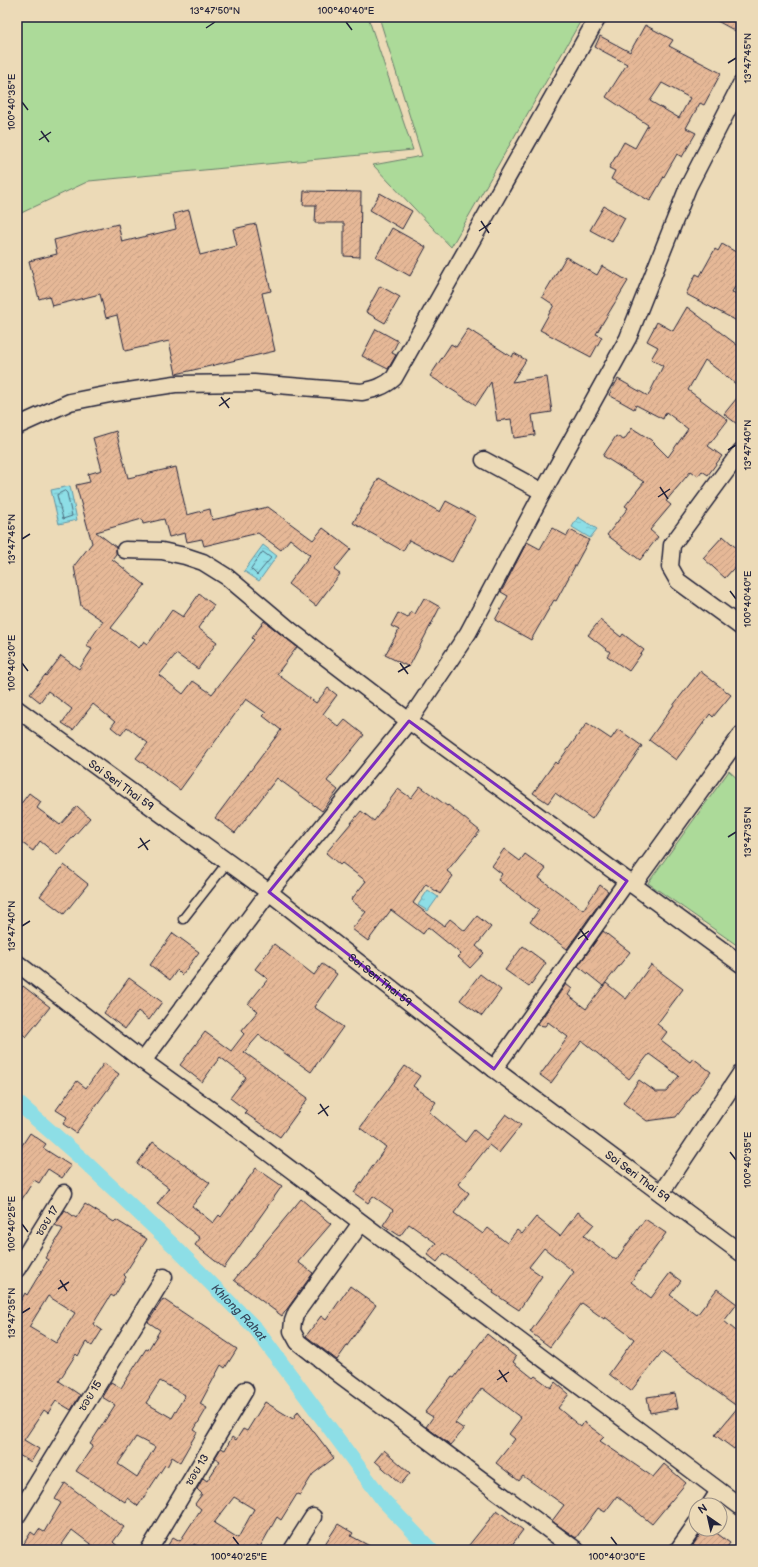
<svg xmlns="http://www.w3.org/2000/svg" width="758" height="1567" font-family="'Balsamiq Sans','Playpen Sans Thai',sans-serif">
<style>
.green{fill:#acda99;stroke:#677e6a}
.water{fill:url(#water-ripples);stroke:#6293a2}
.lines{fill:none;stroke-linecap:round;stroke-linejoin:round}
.shore{stroke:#4d6d7f;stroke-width:1}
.canal{stroke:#8ddee6;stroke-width:15}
.building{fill:url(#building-hatch);stroke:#22223b;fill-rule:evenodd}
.service-casing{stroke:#22223b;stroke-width:11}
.minor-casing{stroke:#22223b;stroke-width:19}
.service{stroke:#ecdab7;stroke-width:8}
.minor{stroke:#ecdab7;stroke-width:16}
.marked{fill:none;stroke:#7b2cbf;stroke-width:3;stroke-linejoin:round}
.ticks{fill:none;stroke:#22223b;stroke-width:1.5}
.labels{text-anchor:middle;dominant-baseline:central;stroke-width:3.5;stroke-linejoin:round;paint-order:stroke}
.street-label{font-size:11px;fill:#22223b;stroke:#ecdab7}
.water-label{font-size:12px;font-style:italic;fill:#37485d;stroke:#ecdab7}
.neatline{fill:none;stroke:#22223b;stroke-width:1.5}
.ticks-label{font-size:10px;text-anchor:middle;fill:#22223b}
</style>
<defs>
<pattern id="water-ripples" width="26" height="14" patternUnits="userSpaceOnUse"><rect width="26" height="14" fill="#8ddee6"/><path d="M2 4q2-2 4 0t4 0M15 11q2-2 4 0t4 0" fill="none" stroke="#79bec6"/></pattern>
<pattern id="building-hatch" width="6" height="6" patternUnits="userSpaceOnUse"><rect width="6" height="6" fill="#e6b897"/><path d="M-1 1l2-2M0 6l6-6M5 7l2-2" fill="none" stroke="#c59e83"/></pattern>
</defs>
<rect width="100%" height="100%" fill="#ecdab7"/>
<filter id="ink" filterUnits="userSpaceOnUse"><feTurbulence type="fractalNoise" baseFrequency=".025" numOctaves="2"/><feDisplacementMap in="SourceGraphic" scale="8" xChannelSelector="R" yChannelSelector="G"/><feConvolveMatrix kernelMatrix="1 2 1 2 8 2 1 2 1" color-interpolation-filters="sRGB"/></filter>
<g filter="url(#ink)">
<g class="green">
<polygon points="17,17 368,17 413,150 89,181 17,215"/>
<polygon points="379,17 583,17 451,247 373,165 422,156"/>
<polygon points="729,771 741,782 741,948 648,883"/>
</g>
<g class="water">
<polygon points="70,486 77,520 59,524 51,490"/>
<polygon points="578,517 597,529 590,538 572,527"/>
<polygon points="263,545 277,556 259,581 244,571"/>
<polygon points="428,890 438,897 428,911 418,905"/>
</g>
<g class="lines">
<g class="shore">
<polygon points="65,491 67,493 72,516 63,519 57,495"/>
<polygon points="263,552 271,558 257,575 251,569"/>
</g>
<path class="canal" id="s1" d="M17,1102l65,57 93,88 81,82 127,171 48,50"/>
</g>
<g class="building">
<polygon points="710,17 741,17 741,34"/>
<path d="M645,25l28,15 -4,6 52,27 -17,32 -4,-2 -14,25 10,5 -14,24 -5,-3 -27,47 -39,-22 4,-8 -6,-3 15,-26 11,6 13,-23 -42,-28 21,-33 -32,-17 5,-11 30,16zM662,83l28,15 -11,20 -29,-17z"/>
<polygon points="304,191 361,192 360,257 344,256 344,223 315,223 316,205 303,205"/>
<polygon points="380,193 412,211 402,229 370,210"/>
<polygon points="604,206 625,218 612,242 590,230"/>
<polygon points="189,210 200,255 237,246 233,229 256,224 271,291 262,293 275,351 176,374 169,341 125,351 117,315 106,318 100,294 52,306 49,296 39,299 29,261 57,254 54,240 118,224 122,242 176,229 173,214"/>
<polygon points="392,228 426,247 410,276 376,257"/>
<polygon points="722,244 741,255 741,276 732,292 741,296 741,314 737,321 686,294 696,274 700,276 715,249 718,251"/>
<polygon points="566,257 597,275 602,266 628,281 596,334 602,337 591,357 540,330 554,305 542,297"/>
<polygon points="380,286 400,297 385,323 366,312"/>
<polygon points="687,307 741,348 741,388 705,360 688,390 728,420 708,446 722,456 708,475 702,471 698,476 691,471 666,501 671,505 650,530 658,537 640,560 607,535 628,508 625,506 644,482 603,456 616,436 624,440 632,428 651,440 668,457 688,429 666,412 663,419 636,405 634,409 609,395 618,379 648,396 663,366 651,359 658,347 647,341 657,322 673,331"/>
<polygon points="376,329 398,341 392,353 396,355 388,369 362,356"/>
<polygon points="468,329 512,357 514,353 526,360 512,382 547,377 552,412 532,415 535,435 514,438 511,419 497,421 491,382 476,405 430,376 451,344 456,347"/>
<polygon points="741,393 741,427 724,414"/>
<polygon points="116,431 128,478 176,467 187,515 210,509 212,520 268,507 313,540 323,528 351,549 334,570 340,574 316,606 288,584 310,555 290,539 281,550 258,533 204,546 202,539 187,542 185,533 169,537 164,519 143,524 142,519 96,532 116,547 116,554 112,559 145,585 111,628 139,648 144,641 148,644 172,610 183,617 199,594 214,605 198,628 217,642 198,669 176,654 159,675 183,694 193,681 212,694 254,640 252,638 264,621 297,647 277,674 316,703 328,688 337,695 323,714 339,727 345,720 364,735 327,781 338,790 322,811 277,778 235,833 215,818 281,730 263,716 266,713 246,699 180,790 136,758 148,743 127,727 121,735 111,727 115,722 93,704 73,730 62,723 72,709 48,691 40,702 30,694 45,675 46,676 61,656 79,669 92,649 86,646 103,621 81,606 74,566 92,543 76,485 90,482 88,474 102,470 93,438"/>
<polygon points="379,478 440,512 446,501 476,517 452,562 409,540 403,551 353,523"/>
<polygon points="552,528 567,536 570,530 589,540 556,601 554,600 531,640 495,620 508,596 501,592 527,542 540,549"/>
<polygon points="723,536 741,552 741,560 725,578 703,558"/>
<polygon points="424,598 440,607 409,667 385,655 399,630 391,626 398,613 408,618 411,612 415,614"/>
<polygon points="600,620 621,637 623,634 644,650 629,671 607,656 610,652 588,635"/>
<polygon points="700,671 731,695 713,717 710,714 676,760 649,740 675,703"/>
<polygon points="587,723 611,739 618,729 642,746 592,819 555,793 548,803 533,793 555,762 557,764"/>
<polygon points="420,786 447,806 448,805 480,831 447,871 453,876 440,894 426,884 413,903 444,926 450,919 465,931 477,916 491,927 476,946 484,953 470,968 458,957 461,954 428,927 423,934 391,910 368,941 352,929 366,912 351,900 366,881 342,863 340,865 326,853 361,811 374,821 398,789 411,798"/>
<polygon points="29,793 41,802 37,808 60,825 77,806 90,818 57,855 40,841 33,851 17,839 17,809"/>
<polygon points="504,849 520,861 525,854 546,869 539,878 583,910 600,885 608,891 567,949 530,922 539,910 498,880 502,874 492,866"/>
<polygon points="64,865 88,884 64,914 40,896"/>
<polygon points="603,931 630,952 603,986 578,966"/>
<polygon points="173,933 199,952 182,975 177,970 170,980 150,965"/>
<polygon points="274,944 314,975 322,964 337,974 314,1007 343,1027 311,1072 259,1035 244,1052 308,1098 280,1137 245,1113 247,1111 230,1098 246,1077 220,1057 202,1082 180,1065 205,1032 231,1051 244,1034 241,1031 258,1011 248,1004 268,979 255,969"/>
<polygon points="523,946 546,963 529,987 505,970"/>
<polygon points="651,965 683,989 657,1024 667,1032 661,1040 690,1062 693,1058 711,1072 676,1117 647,1121 623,1103 639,1080 656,1092 666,1092 679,1076 649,1054 629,1079 582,1041 551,1083 540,1075 568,1037 548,1022 545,1026 537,1025 566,984 572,989 568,995 586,1009 606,983 626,999"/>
<polygon points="480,974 501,990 482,1016 460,1000"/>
<polygon points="129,978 162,1002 149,1020 138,1011 125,1029 104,1013"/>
<polygon points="23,986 50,1007 26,1037 17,1029 17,994"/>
<polygon points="104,1063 119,1074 76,1133 63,1124 67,1117 56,1110 77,1081 86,1088"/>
<polygon points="405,1066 420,1076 413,1086 436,1102 429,1112 465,1142 474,1130 486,1140 506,1114 521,1125 499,1153 489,1145 458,1184 469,1193 454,1213 483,1234 488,1228 507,1243 517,1230 522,1234 536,1217 560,1236 578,1212 594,1224 584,1236 616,1260 645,1219 666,1233 631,1282 651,1298 670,1273 681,1281 670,1295 697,1315 717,1289 737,1304 724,1321 741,1335 741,1441 734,1449 715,1435 738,1407 662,1352 631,1391 609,1374 634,1339 605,1317 604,1319 582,1303 550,1347 530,1332 574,1272 544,1248 529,1267 542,1276 519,1310 493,1293 494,1291 444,1253 437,1262 427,1254 436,1243 409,1224 400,1236 383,1225 393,1210 373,1196 368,1203 354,1193 386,1147 360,1128"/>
<polygon points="30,1133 46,1144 43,1148 71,1166 62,1178 48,1169 39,1183 34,1180 17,1207 17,1153"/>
<polygon points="153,1142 210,1183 192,1206 213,1223 219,1215 221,1217 256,1168 282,1186 224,1268 195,1245 200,1238 157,1204 169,1188 137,1164"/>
<polygon points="301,1199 331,1224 298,1262 313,1273 282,1316 234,1280"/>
<path d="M85,1204l29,18 2,-2 31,19 -23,36 2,2 -12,20 -3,-2 -18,29 9,6 -10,16 -6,-4 -8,14 -2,-2 -17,27 21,14 -9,15 -15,-9 -8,12 -4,-3 -20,30 15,9 -8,13 -14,-8v-147l8,-14 2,2 21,-35 -3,-2 18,-29 -8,-4 10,-15 11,8zM48,1296l27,17 -19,30 -27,-16z"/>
<polygon points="350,1286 376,1305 337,1360 306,1336 321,1316 326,1320"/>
<path d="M163,1299l74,50 -12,19 -4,-3 -21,39 7,4 -13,22 3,2 -17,30 -8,-5 -5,10 -2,-2 -27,41 -11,-8 -2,4 -49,-31 17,-25 -3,-2 25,-39 -13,-8 9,-15 10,6 25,-39 2,1 12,-20 -12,-8zM160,1381l25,14 -13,23 -26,-15zM136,1437l19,10 -18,30 -19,-13z"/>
<polygon points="487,1334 516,1357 513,1362 533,1378 535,1376 551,1388 555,1382 569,1394 558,1408 581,1427 584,1422 604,1437 600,1441 653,1477 664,1464 686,1483 652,1524 617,1496 605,1512 598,1508 576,1538 552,1521 564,1505 523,1476 519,1481 496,1463 515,1439 509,1434 521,1418 482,1388 455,1423 464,1429 451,1445 426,1427 433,1417 425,1412 452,1377 454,1378"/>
<polygon points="675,1393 678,1408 650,1413 647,1397"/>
<path d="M265,1402l28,17 5,-8 36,47 -21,16 -13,21 -3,-1 -16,26 -4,-3 -17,30 -3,-2 -2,4 2,1h-53l-10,-6 -2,4 3,2h-30l8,-13 7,4 21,-32 -6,-5 7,-10 -5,-5 6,-11 4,3 13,-20 -5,-3 6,-10 4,2 7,-13 4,3 7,-11 4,2zM234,1497l20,12 -16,29 -24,-15z"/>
<polygon points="384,1450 410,1473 401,1484 375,1461"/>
<polygon points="65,1483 124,1527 113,1542 122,1550 98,1550 72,1530 58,1550 20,1550 31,1532 35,1535 39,1529 44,1532 61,1503 55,1499"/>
<polygon points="497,1510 523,1530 508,1550 465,1550"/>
<polygon points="338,1524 353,1533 351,1536 377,1550 321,1550"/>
<polygon points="704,1529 711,1529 730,1543 725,1550 700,1550 693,1545"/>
</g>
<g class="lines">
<defs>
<polyline id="service" points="183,919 227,863"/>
<g id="minor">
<path d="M17,426l53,-24 45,-9 60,-9 79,-1 108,9c13,-3 22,-5 32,-14l204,-361"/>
<polyline points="741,451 672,545 670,567 678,581 741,627"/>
<polyline points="484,460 543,492"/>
<polyline points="125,550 162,551 185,556 203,562 227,577 290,630 409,721 741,964"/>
<path id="s2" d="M17,709l252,183 225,177 247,184"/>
<polyline points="633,885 741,735"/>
<polyline points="17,963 143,1061 222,1118 741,1507"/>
<polyline points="143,1061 269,892 409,721 468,633 543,492 628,338 688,187 741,84"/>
<polyline points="494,1069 627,881"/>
<polyline points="661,1193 741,1073"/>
<polyline points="361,1223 296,1313 293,1321 292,1331 298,1342 339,1374 576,1550"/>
<polyline points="17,1269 64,1193"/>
<polyline points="710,1505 719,1491"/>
<polyline points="17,1516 164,1277"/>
<polyline points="149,1550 245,1390"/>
<polyline points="292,1550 313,1517"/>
<polyline points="678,1550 696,1524"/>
</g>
</defs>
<use href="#service" class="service-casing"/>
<use href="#minor" class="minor-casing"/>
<use href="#service" class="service"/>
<use href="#minor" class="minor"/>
</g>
</g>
<path class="marked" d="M409,721l218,160 -133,188 -225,-177z"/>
<path class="ticks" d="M346,22l6,8M206,28l9,-6M728,63l8,-5M22,102l6,8M41,131l8,11M39,140l12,-8M481,221l8,12M479,231l12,-8M221,397l8,11M219,406l11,-8M728,450l8,-5M660,487l8,12M658,497l12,-8M22,539l8,-5M730,591l6,8M22,663l6,8M400,663l8,11M398,672l12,-7M728,837l8,-5M140,838l8,12M138,848l12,-8M22,926l8,-5M580,929l8,11M578,939l11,-8M320,1104l8,12M318,1114l11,-8M730,1152l6,8M22,1224l6,8M60,1280l7,11M58,1289l11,-7M22,1313l8,-5M499,1370l8,12M497,1380l12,-8M233,1537l6,8M611,1537l6,8"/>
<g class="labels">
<g class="street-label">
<text stroke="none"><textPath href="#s2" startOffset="129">Soi Seri Thai 59</textPath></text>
<text stroke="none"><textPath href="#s2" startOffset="453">Soi Seri Thai 59</textPath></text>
<text stroke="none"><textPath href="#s2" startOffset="777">Soi Seri Thai 59</textPath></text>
<text transform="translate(47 1221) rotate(-58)">ซอย 17</text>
<text transform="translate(90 1396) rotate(-58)">ซอย 15</text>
<text transform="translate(197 1470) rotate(-59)">ซอย 13</text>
</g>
<g class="water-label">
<text stroke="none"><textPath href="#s1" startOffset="306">Khlong Rahat</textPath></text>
</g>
</g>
<rect width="758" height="1567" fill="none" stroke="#ecdab7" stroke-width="44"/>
<g transform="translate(708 1517) rotate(326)"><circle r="19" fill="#ecdab7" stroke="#9b9085"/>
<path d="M0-3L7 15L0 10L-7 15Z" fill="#22223b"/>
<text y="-6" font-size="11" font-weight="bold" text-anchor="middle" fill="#22223b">N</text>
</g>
<rect x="22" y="22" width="714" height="1523" class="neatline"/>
<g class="ticks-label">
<text x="215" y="14">13°47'50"N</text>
<text x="346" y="14">100°40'40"E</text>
<text transform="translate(747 58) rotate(-90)" y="4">13°47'45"N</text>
<text transform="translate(11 102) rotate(-90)" y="4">100°40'35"E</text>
<text transform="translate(747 445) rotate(-90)" y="4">13°47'40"N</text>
<text transform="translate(11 539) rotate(-90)" y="4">13°47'45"N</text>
<text transform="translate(747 599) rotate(-90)" y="4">100°40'40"E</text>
<text transform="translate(11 663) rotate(-90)" y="4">100°40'30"E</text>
<text transform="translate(747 832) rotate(-90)" y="4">13°47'35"N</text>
<text transform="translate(11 926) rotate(-90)" y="4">13°47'40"N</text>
<text transform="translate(747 1160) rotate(-90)" y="4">100°40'35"E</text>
<text transform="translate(11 1224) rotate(-90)" y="4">100°40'25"E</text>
<text transform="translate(11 1313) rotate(-90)" y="4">13°47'35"N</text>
<text x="239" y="1560">100°40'25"E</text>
<text x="617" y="1560">100°40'30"E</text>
</g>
</svg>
